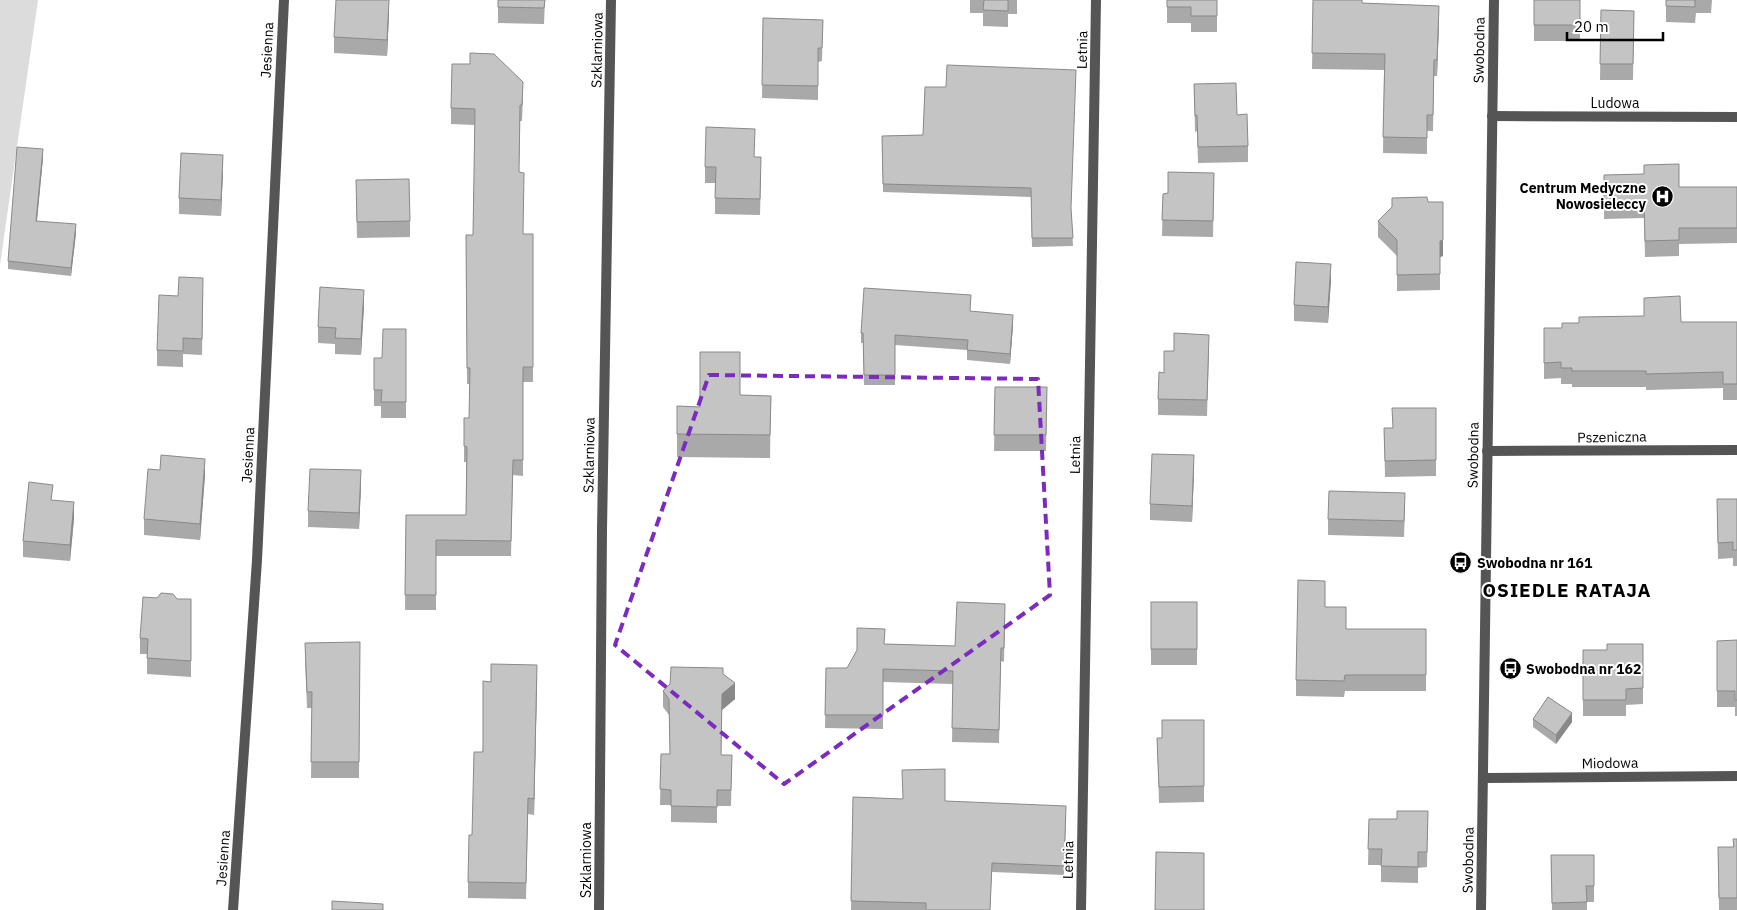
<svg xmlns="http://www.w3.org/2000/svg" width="1737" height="910" font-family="'IBM Plex Sans',sans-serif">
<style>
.green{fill:#dcdcdc}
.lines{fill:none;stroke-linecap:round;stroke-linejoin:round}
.street{stroke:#555;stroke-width:10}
.wall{fill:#a9a9a9}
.shaded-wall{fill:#898989}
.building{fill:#c4c4c4;stroke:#898989}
.marked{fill:none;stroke:#7b2cbf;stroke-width:4;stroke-dasharray:10 6;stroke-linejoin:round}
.labels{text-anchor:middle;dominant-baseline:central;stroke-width:4;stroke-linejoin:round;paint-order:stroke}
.street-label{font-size:14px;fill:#000;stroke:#fff}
.poi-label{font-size:14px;font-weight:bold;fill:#000;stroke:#fff;text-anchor:start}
.district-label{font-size:19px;font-weight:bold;letter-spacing:1px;fill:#000;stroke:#fff}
</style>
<rect width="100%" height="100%" fill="#fff"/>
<polygon class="green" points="0,0 38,0 0,265"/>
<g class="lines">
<g class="street">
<polyline points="1492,116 1737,117"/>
<polyline points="1487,451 1737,450"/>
<polyline points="1483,778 1737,776"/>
<polyline points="233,910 257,560 284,0"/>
<polyline points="599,910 602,530 611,0"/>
<polyline points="1081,910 1096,0"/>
<polyline points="1481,910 1494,0"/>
</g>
</g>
<g class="wall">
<polygon points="498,0 545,0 544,24 498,23"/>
<polygon points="970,0 1017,0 1017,14 1008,14 1008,27 983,26 983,13 970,13"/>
<polygon points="1167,0 1217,0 1217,32 1191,32 1191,23 1167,23"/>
<polygon points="1313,0 1439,22 1437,76 1434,76 1433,131 1427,131 1427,154 1383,153 1384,70 1312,69"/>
<rect x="1534" y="0" width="46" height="41"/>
<polygon points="1666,0 1712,0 1711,13 1696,13 1695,23 1666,22"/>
<polygon points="1601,10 1634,11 1633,80 1600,80"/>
<polygon points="389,13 387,56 334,53 334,37"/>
<polygon points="763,18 823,20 822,61 818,62 818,100 762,98"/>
<polygon points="1194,84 1237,115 1248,146 1248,162 1198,163 1197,131 1195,132"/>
<polygon points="925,87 1071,211 1073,246 1032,247 1031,197 883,192 882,136 923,135"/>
<polygon points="523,98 522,121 520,121 519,172 523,234 533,234 533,382 523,382 523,476 513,475 511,556 436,556 436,610 405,610 406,515 466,515 466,462 464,462 464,418 469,418 470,384 467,384 466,235 473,235 475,125 451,124 451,108"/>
<polygon points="754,157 761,173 760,215 715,214 715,183 705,183 705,167"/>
<polygon points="43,158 37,221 76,233 71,276 8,269 8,261"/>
<polygon points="223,171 221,216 179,214 179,198"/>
<polygon points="1214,173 1213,237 1162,236 1163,194 1168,193"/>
<polygon points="1604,175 1679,187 1737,187 1737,243 1679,244 1679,256 1645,257 1644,218 1604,219"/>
<polygon points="356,196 410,221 410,237 357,238"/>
<polygon points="1428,202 1443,256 1440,257 1440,290 1397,291 1397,256 1378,237 1378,221"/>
<polygon points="1331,280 1328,323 1294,321 1294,305"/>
<polygon points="203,294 202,355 183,354 183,367 157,366 157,350"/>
<polygon points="1644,298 1681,322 1737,322 1737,400 1723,400 1723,388 1646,390 1646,387 1572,387 1572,384 1561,384 1561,378 1544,379 1544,328 1562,328 1579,323 1644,316"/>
<polygon points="364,306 361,355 335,354 335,344 318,343 318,327"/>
<polygon points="971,312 1013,325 1010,364 967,360 967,350 895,345 895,385 864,385 863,343 861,343 861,333"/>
<polygon points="406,329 406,418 381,418 381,406 374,406 374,358 382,358"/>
<polygon points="1174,351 1209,351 1207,416 1158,415 1158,399 1164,373"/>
<polygon points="995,387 1047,387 1046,451 994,451"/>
<polygon points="740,395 771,396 770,458 677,457 677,406 700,407"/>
<polygon points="1436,408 1436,476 1385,477 1384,428 1393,428"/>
<polygon points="1194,471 1192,522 1150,520 1150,504"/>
<polygon points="205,475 200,540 144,535 144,519"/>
<polygon points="361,486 359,529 308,527 308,511"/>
<polygon points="1717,499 1737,499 1737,566 1733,566 1733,558 1718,559"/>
<polygon points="53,500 74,518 70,561 23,557 23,541"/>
<polygon points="1405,509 1404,537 1328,535 1328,519"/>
<polygon points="177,599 191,599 191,677 147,674 147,654 140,654 140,638"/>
<rect x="1151" y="602" width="46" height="63"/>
<polygon points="1325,607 1346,629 1426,629 1426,691 1345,691 1344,697 1296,696 1296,680"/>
<polygon points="1005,617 1004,662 1001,661 999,743 952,742 953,684 883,682 883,729 825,728 826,668 847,668 885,644 955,646"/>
<polygon points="1737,640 1737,716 1735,716 1735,707 1717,707 1717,641"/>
<polygon points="360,642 359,778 311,778 312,708 307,708 305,659"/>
<polygon points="1643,644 1643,704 1626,705 1626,716 1583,716 1583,650 1607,650"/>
<polygon points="723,674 735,699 722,710 721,755 732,755 731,806 717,806 717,823 671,822 671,805 660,805 661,754 670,754 669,715 663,707 663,691"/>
<polygon points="537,681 534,815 528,814 526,899 468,898 468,882 472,835 491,682"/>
<polygon points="1533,719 1572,722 1556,744 1533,727"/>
<polygon points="1204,720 1204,802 1159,803 1157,738 1162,738"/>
<polygon points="853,797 945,801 1066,815 1064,875 992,872 990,910 851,910"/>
<polygon points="1428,811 1427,867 1418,868 1418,883 1381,882 1381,865 1368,865 1369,819 1397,819"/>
<polygon points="1737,839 1737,910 1719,910 1718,847 1733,847"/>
<polygon points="1551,855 1594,855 1594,902 1587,902 1587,910 1552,910"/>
</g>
<g class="shaded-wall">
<polygon points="389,0 389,13 387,56 387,40"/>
<polygon points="1439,6 1439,22 1437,76 1437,60"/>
<polygon points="43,149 43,158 36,229 36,221"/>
<polygon points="223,155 223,171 221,216 221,200"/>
<polygon points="76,224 76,233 71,276 71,268"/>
<polygon points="1443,240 1443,256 1440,257 1440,290 1440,241"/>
<polygon points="1331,264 1331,280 1328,323 1328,307"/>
<polygon points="364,290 364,306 361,355 361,339"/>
<polygon points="1013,315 1013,325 1010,364 1010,354"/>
<polygon points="1194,455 1194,471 1192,522 1192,506"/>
<polygon points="205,459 205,475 200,540 200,524"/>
<polygon points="361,470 361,486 359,529 359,513"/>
<polygon points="74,502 74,518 70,561 70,545"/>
<polygon points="537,665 537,681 534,815 534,799"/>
<polygon points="735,683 735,699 722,710 721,771 722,694"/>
<polygon points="1572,713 1572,722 1556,744 1556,735"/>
</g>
<g class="building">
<polygon points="336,0 389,0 387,40 334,37"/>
<polygon points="498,0 545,0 544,8 498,7"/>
<polygon points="984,0 1008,0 1008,11 983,10"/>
<polygon points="1167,0 1217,0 1217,16 1191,16 1191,7 1167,7"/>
<polygon points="1313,0 1362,0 1362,3 1439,6 1437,60 1434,60 1433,115 1427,115 1427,138 1383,137 1385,54 1312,53"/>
<rect x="1534" y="0" width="46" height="25"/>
<polygon points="1666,0 1695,0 1695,7 1666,6"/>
<polygon points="1601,10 1634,11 1633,64 1600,64"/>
<polygon points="763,18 823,20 822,48 818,48 818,86 762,85"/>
<polygon points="470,53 494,54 523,82 522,105 520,105 519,172 524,173 523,234 533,234 533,367 523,367 523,460 513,460 511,541 436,540 436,595 405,595 406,515 466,515 467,447 464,446 464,418 469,418 470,368 467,368 466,235 473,235 475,109 451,108 452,64 470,64"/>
<polygon points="947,65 1076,70 1071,208 1073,238 1032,238 1031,188 883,184 882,136 923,135 925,87 946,87"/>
<polygon points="1236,83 1237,115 1247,114 1248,146 1198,147 1197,115 1195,116 1194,84"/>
<polygon points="706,127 755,129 754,157 761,157 760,199 715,198 716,167 705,167"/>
<polygon points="17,147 43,149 36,221 76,224 71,268 8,261"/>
<polygon points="181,153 223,155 221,200 179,198"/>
<polygon points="1679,164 1679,187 1737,187 1737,228 1679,228 1679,240 1645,241 1644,203 1604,204 1604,175 1644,174 1644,165"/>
<polygon points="1168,172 1214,173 1213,221 1162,220 1163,194 1168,193"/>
<polygon points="409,179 410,221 357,222 356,180"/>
<polygon points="1427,197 1428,202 1443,202 1443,240 1440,241 1440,274 1397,275 1397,240 1378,221 1392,207 1392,198"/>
<polygon points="1296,262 1331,264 1328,307 1294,305"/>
<polygon points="179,277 203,278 202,339 183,338 183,351 157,350 159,295 178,296"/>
<polygon points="320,287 364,290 361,339 335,338 336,328 318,327"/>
<polygon points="864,288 971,295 970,311 1013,315 1010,354 967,350 968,340 895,335 895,375 864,375 863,333 861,333"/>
<polygon points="1680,296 1681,322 1737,322 1737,384 1723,384 1723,372 1646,374 1646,371 1572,371 1572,368 1561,368 1561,362 1544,363 1544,328 1562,328 1562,323 1579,323 1579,317 1644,316 1644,298"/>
<polygon points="383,329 406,329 406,402 381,402 382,390 374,390 374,358 382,358"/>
<polygon points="1174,333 1209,335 1207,400 1158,399 1159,372 1164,373 1164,351 1174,351"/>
<polygon points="700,352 740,352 740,395 771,396 770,435 677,434 677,406 700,407"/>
<polygon points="995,387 1047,387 1046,435 994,435"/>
<polygon points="1392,408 1436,408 1436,460 1385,461 1384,428 1393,428"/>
<polygon points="1152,454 1194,455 1192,506 1150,504"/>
<polygon points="161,455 205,459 200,524 144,519 148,469 160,470"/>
<polygon points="310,469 361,470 359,513 308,511"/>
<polygon points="29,482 53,485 51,500 74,502 70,545 23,541"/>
<polygon points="1329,491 1405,493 1404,521 1328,519"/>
<polygon points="1717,499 1737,499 1737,550 1733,550 1733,542 1718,543"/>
<polygon points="1298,580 1325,581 1325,607 1346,607 1346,629 1426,629 1426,675 1345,675 1344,681 1296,680"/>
<polygon points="161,593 173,594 177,599 191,599 191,661 147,658 148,639 140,638 143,597 157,598"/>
<polygon points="957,602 1005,604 1004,648 1001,648 999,730 952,728 953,671 883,669 883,715 825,715 826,668 847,668 857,650 857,628 885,629 884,644 955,646"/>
<rect x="1151" y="602" width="46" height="47"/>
<polygon points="1737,640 1737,700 1735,700 1735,691 1717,691 1717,641"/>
<polygon points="360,642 359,762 311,762 312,692 307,692 305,643"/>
<polygon points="1607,644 1643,644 1643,688 1626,689 1626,700 1583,700 1583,650 1607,650"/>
<polygon points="491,664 537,665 534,799 528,798 526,883 468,882 469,835 472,835 474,752 483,752 483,681 491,682"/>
<polygon points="671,667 723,668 723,674 735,683 722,694 721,755 732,755 731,790 717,790 717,807 671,806 671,790 660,789 661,754 670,754 669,699 663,691 670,684"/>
<polygon points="1548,697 1572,713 1556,735 1533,719"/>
<polygon points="1162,720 1204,720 1204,786 1159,787 1157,738 1162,738"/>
<polygon points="945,769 945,801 1066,806 1064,866 992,863 990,910 926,910 926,903 851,901 853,797 903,799 902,770"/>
<polygon points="1397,811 1428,811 1427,852 1418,852 1418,867 1381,866 1382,849 1368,849 1369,819 1397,819"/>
<polygon points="1733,839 1737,839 1737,898 1719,898 1718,847 1734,847"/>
<polygon points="1156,852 1204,853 1204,910 1155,910"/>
<polygon points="1551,855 1594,855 1594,886 1586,886 1587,902 1552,903"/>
<polygon points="332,901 383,904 383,910 332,910"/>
</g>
<path class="marked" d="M709,375l329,4 12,216 -266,189 -169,-139z"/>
<defs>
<symbol id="hospital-disc" viewBox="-11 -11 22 22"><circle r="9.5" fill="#000" stroke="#fff"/><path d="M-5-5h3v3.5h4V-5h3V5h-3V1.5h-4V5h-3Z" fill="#fff"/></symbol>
<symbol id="bus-disc" viewBox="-11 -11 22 22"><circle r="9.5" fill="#000" stroke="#fff"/><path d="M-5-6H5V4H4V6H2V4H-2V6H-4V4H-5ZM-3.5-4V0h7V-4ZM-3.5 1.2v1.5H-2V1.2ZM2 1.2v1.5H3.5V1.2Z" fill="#fff"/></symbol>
</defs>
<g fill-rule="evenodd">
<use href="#hospital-disc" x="1650" y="184" width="25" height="25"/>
<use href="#bus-disc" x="1448" y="550" width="25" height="25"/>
<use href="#bus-disc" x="1498" y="656" width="25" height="25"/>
</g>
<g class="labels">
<g class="street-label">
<text transform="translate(267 50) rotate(-87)">Jesienna</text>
<text transform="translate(597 50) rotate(-89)">Szklarniowa</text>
<text transform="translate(1082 50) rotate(-89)">Letnia</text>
<text transform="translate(1479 50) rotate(-89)">Swobodna</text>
<text x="1615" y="103">Ludowa</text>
<text transform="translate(1612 437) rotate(-1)">Pszeniczna</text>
<text transform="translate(248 455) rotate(-87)">Jesienna</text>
<text transform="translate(589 455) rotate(-89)">Szklarniowa</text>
<text transform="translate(1075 455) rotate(-89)">Letnia</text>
<text transform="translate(1473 455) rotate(-89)">Swobodna</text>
<text transform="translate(1610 763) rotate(-1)">Miodowa</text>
<text transform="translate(223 858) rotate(-86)">Jesienna</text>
<text transform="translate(586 860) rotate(-90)">Szklarniowa</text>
<text transform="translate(1068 860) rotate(-89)">Letnia</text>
<text transform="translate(1468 860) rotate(-89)">Swobodna</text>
</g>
<g class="poi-label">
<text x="1646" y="188" text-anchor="end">Centrum Medyczne<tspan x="1646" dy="16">Nowosieleccy</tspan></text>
<text x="1477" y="563">Swobodna nr 161</text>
<text x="1526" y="669">Swobodna nr 162</text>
</g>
<g class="district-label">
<text x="1567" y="590">OSIEDLE RATAJA</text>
</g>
</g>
<path d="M1567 32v8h96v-8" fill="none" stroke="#000000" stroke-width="2.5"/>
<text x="1574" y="32" font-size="15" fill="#000000" stroke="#ffffff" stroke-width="4" paint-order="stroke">20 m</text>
</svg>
